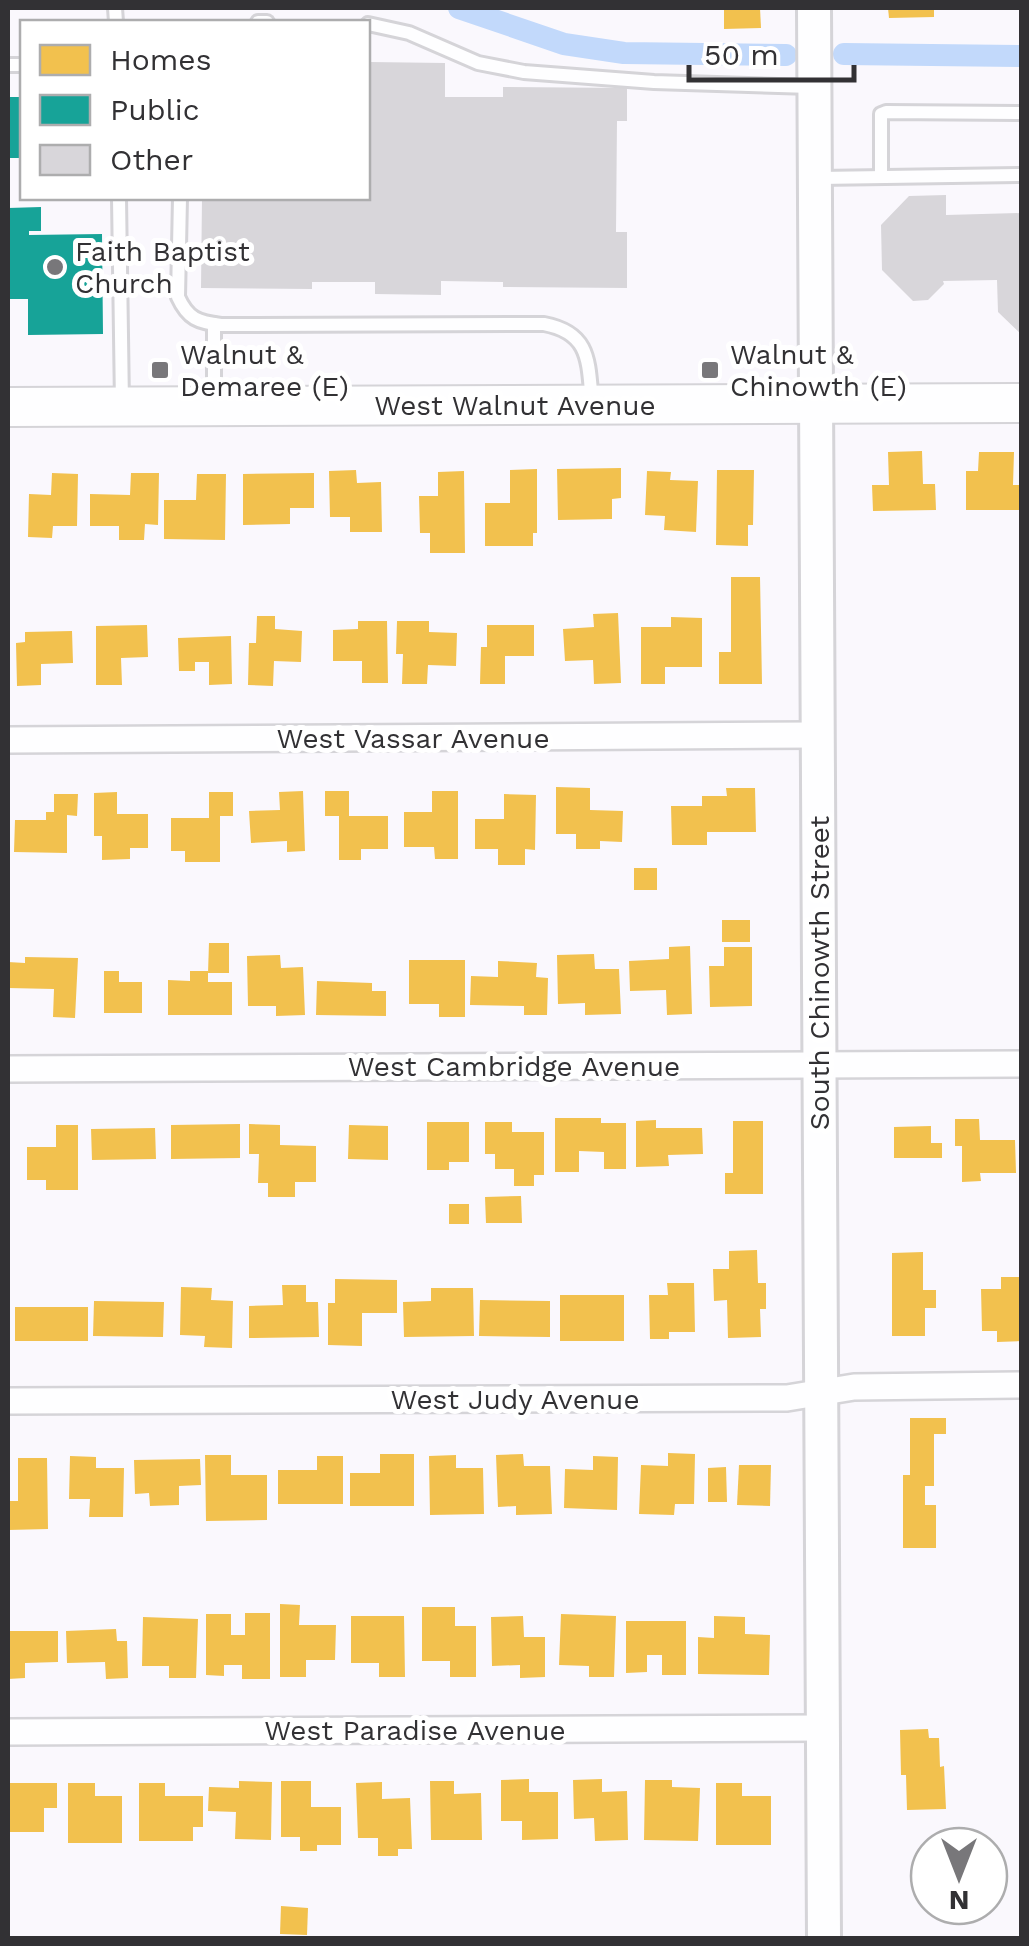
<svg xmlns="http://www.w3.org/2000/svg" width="1029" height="1946" font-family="'Work Sans',sans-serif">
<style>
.homes{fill:#f2c14e}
.public{fill:#17a398}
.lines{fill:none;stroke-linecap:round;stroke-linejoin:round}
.canal{stroke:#c2d9fb;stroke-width:22}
.building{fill:#d8d6da}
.service-casing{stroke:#d5d4d8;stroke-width:18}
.minor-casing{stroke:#d5d4d8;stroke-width:30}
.tertiary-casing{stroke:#d5d4d8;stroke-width:38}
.secondary-casing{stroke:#d5d4d8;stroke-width:42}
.service{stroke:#fefeff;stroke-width:12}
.minor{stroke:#fefeff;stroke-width:25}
.tertiary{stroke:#fefeff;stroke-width:32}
.secondary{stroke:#fefeff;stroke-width:38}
.poi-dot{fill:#78777a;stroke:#fff;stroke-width:4}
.labels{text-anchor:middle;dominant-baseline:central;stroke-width:10;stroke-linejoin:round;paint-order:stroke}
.poi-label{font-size:28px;fill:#323134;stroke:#fff;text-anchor:start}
.street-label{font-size:28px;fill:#323134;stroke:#fff}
</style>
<rect width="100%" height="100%" fill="#faf8fd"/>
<g class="homes">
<polygon points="724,8 760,8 761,28 724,29"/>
<polygon points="888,8 934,8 934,17 889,18"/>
<polygon points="922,451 923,484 935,484 936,510 873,511 872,485 889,485 888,452"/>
<polygon points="979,452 1014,452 1013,485 1022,485 1022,510 966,510 966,471 978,471"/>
<polygon points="621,468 621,498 612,499 612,519 558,520 557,469"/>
<polygon points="537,469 537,533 533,533 533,546 485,546 485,503 510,503 510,470"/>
<polygon points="356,470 357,483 381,482 382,532 350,532 350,517 330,517 329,471"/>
<polygon points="717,470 754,470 753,525 748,525 748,546 716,545"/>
<polygon points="464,471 465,553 430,553 430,533 420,533 419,496 438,496 438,472"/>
<polygon points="647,471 671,472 670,480 698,481 696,532 664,530 665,516 645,515"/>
<polygon points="52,473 78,474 77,526 53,526 52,538 28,537 29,494 51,495"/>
<polygon points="131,473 159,473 158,525 145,524 144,540 119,540 119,526 90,526 90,494 130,495"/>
<polygon points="314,473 314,508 290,508 290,524 243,525 243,474"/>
<polygon points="197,474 226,474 225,540 164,539 164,500 196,500"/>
<polygon points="731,577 760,577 762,684 719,684 719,652 731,652"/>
<polygon points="618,613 621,683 594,684 593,660 565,661 563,629 594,627 593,614"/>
<polygon points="257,616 275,616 275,629 302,631 301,662 274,661 273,686 248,685 249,643 256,643"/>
<polygon points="671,617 702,618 702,667 665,667 665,684 641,684 641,627 671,627"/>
<polygon points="358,621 387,621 388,683 362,683 362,661 333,661 333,630 358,629"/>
<polygon points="397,621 429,621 429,632 457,633 456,666 428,665 427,684 402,684 403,654 396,654"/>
<polygon points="147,625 148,657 121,658 122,685 96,685 96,626"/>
<polygon points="487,625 534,625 534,656 505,656 505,684 480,684 481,647 487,647"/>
<polygon points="72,631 73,663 41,664 41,685 17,686 16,643 25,642 25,632"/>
<polygon points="231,636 232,684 209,685 209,662 195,662 195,671 179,671 178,638"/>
<polygon points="556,787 590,788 590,810 623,811 622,842 600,841 600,849 576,849 576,834 556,834"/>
<polygon points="726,788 755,788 756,832 707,832 707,845 672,845 671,806 702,806 702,796 727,796"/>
<polygon points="303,791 305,851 287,852 287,841 251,843 249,811 280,810 279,792"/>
<polygon points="325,791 349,791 349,816 388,816 388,849 361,849 361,860 339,860 339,816 325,816"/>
<polygon points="432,791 458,791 458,859 435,859 434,847 404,847 404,812 432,812"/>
<polygon points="117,792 117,814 148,814 148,848 130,848 130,859 102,860 102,836 94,836 94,793"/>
<polygon points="209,792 233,792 233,816 220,816 220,862 185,862 185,851 171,851 171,818 209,818"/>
<polygon points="54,794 78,794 77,816 67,815 67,853 14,852 15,820 46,820 46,812 54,812"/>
<polygon points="504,794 536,795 535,850 525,849 525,865 498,865 498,849 475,849 475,819 504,819"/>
<rect x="634" y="868" width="23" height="22"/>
<rect x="722" y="920" width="28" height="22"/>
<polygon points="209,943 229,943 229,973 208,973"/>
<polygon points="690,946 692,1014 667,1015 666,990 630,991 629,961 669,959 669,947"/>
<polygon points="724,947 752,947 752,1006 710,1007 709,966 724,966"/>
<polygon points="594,954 595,969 619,969 621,1014 585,1015 585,1003 558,1004 557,955"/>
<polygon points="280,955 281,968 303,967 305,1015 276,1016 276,1006 248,1006 247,956"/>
<polygon points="25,957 78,958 75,1018 53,1017 54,989 8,988 8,962 25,963"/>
<polygon points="409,960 465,960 465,1017 439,1017 439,1004 409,1004"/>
<polygon points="498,961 537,963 536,977 548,978 547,1015 524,1015 524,1006 470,1005 471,976 498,977"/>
<polygon points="104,971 119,971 119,982 142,982 142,1013 104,1013"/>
<polygon points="190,971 208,971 208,982 232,982 232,1015 168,1015 168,980 190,981"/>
<polygon points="317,981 372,983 372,991 386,991 386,1016 316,1015"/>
<polygon points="555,1118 601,1118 601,1123 626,1123 626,1169 604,1169 604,1152 579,1151 579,1172 555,1172"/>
<polygon points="955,1119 979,1119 980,1140 1015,1140 1016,1173 980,1173 981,1181 962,1182 962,1146 955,1146"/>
<polygon points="656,1120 656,1128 702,1128 703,1154 668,1155 669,1166 636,1167 636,1121"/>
<polygon points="733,1121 763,1121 763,1194 725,1194 725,1173 733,1173"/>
<polygon points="427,1122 469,1122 469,1162 449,1162 449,1170 427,1170"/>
<polygon points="485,1122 512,1122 512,1132 544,1132 544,1175 534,1175 534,1186 514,1186 514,1169 495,1169 495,1154 485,1154"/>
<polygon points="240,1124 240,1158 171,1159 171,1125"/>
<polygon points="249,1124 280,1125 280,1145 316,1146 316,1182 295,1182 295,1197 268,1197 268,1183 258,1183 259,1154 249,1154"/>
<polygon points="56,1125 78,1125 78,1190 46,1190 46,1180 27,1180 27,1147 56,1147"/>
<polygon points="349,1125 388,1126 388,1160 348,1159"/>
<polygon points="931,1126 931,1143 942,1143 942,1158 894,1158 894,1127"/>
<polygon points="155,1128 156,1159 92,1160 91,1129"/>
<polygon points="521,1196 522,1223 486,1223 485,1197"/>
<rect x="449" y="1204" width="20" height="20"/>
<polygon points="757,1250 758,1283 766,1283 766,1309 760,1309 761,1337 728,1338 727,1300 714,1301 713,1269 729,1269 729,1251"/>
<polygon points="923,1252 923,1290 936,1290 936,1308 925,1308 925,1336 892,1336 892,1253"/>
<polygon points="1001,1277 1022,1277 1022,1341 997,1342 997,1331 982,1331 981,1289 1001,1289"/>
<polygon points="335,1279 397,1280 397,1313 362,1313 362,1346 328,1345 328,1303 335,1303"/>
<polygon points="667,1283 694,1283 695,1332 669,1332 669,1339 650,1339 649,1295 668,1295"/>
<polygon points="282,1285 306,1285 306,1302 318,1302 319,1337 249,1338 249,1306 283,1305"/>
<polygon points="181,1287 212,1288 211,1300 233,1301 232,1348 204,1347 205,1336 180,1335"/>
<polygon points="431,1288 473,1288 474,1336 404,1337 403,1302 431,1301"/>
<rect x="560" y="1295" width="64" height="46"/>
<polygon points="480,1300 550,1301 550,1337 479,1336"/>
<polygon points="94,1301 164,1302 163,1337 93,1336"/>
<rect x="15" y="1307" width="73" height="34"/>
<polygon points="910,1418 946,1418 946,1434 934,1434 934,1486 925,1486 925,1505 936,1505 936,1548 903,1548 903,1475 910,1475"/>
<polygon points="668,1453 695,1454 694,1504 675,1504 674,1515 639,1514 641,1465 668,1466"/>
<polygon points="380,1454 414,1454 414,1506 350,1506 350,1473 380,1473"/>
<polygon points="523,1454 524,1466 550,1466 552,1514 516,1515 516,1506 498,1507 496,1455"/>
<polygon points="205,1455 231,1455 231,1475 267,1475 267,1520 206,1521"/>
<polygon points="456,1455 456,1468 483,1468 484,1514 430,1515 429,1456"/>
<polygon points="70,1456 96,1457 96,1468 124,1468 123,1517 89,1517 90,1499 69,1499"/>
<polygon points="317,1456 343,1456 343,1504 278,1504 278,1470 317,1470"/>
<polygon points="593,1456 618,1457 617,1510 564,1508 565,1469 593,1470"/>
<polygon points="18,1458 47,1458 48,1529 8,1530 8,1501 18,1501"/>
<polygon points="200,1459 201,1485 179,1486 179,1505 150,1506 149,1493 135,1494 134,1460"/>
<polygon points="739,1465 771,1465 770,1506 737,1505"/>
<polygon points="726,1467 727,1502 708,1502 708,1468"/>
<polygon points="280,1604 300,1605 299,1625 336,1625 335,1660 306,1660 306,1677 280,1677"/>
<polygon points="422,1607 455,1607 455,1626 476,1626 476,1677 450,1677 450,1661 422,1661"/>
<polygon points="245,1613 270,1613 270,1679 242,1679 242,1665 224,1665 224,1676 206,1675 206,1614 231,1614 231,1635 245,1635"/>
<polygon points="561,1614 616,1616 614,1677 589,1677 589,1666 559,1665"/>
<polygon points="351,1616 404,1616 405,1677 379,1677 379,1663 351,1663"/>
<polygon points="523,1616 524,1637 545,1637 545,1677 520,1678 520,1665 492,1666 491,1617"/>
<polygon points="714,1616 745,1617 745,1634 770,1635 769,1675 698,1674 698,1637 714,1638"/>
<polygon points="143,1617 198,1619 196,1678 169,1678 169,1666 142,1666"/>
<polygon points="626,1621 686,1621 686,1675 662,1675 662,1655 647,1655 647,1672 626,1673"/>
<polygon points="116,1629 117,1641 127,1641 128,1678 106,1679 105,1662 67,1663 66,1631"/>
<polygon points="8,1631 58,1631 58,1662 25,1663 25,1678 8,1679"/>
<polygon points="928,1729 929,1738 939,1738 940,1767 944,1766 946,1809 907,1810 906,1775 901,1775 900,1730"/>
<polygon points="529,1779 529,1792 558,1792 558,1839 522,1840 522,1821 501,1821 501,1780"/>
<polygon points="602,1779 602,1792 627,1791 628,1840 595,1841 594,1818 574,1819 573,1780"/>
<polygon points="645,1780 672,1780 672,1787 700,1788 698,1841 644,1840"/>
<polygon points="239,1781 272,1782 271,1840 235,1839 236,1812 208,1811 209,1787 239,1788"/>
<polygon points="281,1781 311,1781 311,1807 341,1807 341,1845 317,1845 317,1851 300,1851 300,1837 281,1837"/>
<polygon points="430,1781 454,1781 454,1794 481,1793 482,1840 431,1840"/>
<polygon points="382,1782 382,1799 410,1798 412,1849 398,1849 398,1856 378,1856 378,1838 358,1838 356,1783"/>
<polygon points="8,1783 57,1783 57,1808 44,1808 44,1832 8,1832"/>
<polygon points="68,1783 95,1783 95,1796 122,1796 122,1843 68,1843"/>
<polygon points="139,1783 165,1783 165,1796 203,1796 203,1827 193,1827 193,1841 139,1841"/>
<polygon points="716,1783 742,1783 742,1796 771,1796 771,1845 716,1845"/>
<polygon points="281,1906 308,1908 307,1935 280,1934"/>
</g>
<g class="public">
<rect x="8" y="97" width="14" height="61"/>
<polygon points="41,207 41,231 29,231 29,235 102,234 103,334 28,335 28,299 8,299 8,208"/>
</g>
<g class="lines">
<g class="canal">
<polyline points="459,8 564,44 624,53 786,55"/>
<polyline points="844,54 1022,56"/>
</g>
</g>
<g class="building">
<polygon points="370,62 445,63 445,97 503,97 503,87 627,88 627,121 617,121 616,232 627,232 627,288 503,287 503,282 441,281 441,295 375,294 375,282 312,282 312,289 201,288 202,198 368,198 368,97 370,97"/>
<polygon points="946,195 946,215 1022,213 1022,335 998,312 997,280 943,281 944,284 928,300 913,301 882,270 881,225 909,196"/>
</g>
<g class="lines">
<defs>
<g id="service">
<polyline points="115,8 116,22"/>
<polyline points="258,22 267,22"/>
<polyline points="368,24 409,33 478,63 524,72 654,82 811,87"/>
<polyline points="8,65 22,65"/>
<polyline points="881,176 881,114 886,112 1022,113"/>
<polyline points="819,178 1022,175"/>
<polyline points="119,198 122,404"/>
<path d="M180,198l-2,99c10,22 20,25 43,28l323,-1c47,9 44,38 48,79"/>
<polyline points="214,401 214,324"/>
</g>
<g id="minor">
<polyline points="8,740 818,735"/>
<polyline points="8,1069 1022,1064"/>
<polyline points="8,1401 787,1398 854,1387 1022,1385"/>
<polyline points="8,1732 823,1728"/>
</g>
<polyline id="tertiary" points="814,8 824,1938"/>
<polyline id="secondary" points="8,407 1022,403"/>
</defs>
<use href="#service" class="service-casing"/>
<use href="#minor" class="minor-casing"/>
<use href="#tertiary" class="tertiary-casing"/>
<use href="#secondary" class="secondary-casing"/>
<use href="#service" class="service"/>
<use href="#minor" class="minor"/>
<use href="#tertiary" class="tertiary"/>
<use href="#secondary" class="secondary"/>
</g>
<g class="poi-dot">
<circle cx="55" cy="267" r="10"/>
<rect x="150" y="360" width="20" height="20" rx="5"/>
<rect x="700" y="360" width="20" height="20" rx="5"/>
</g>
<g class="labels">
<g class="poi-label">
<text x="75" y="251">Faith Baptist<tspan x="75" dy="32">Church</tspan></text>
<text x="180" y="354">Walnut &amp;<tspan x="180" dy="32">Demaree (E)</tspan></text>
<text x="730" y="354">Walnut &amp;<tspan x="730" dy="32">Chinowth (E)</tspan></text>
</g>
<g class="street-label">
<text x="515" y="405">West Walnut Avenue</text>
<text x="413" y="738">West Vassar Avenue</text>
<text transform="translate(819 973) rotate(-90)">South Chinowth Street</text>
<text x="514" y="1066">West Cambridge Avenue</text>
<text x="515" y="1399">West Judy Avenue</text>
<text x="415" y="1730">West Paradise Avenue</text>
</g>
</g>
<rect width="1029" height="1946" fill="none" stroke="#323134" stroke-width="20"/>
<rect x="20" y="20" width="350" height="180" fill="#ffffff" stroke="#adadae" stroke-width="2.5"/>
<rect x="40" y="45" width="50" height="30" fill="#f2c14e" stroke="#adadae" stroke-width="2.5"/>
<text x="110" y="70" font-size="30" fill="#323134">Homes</text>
<rect x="40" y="95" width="50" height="30" fill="#17a398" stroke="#adadae" stroke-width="2.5"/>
<text x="110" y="120" font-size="30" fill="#323134">Public</text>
<rect x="40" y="145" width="50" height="30" fill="#d8d6da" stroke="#adadae" stroke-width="2.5"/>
<text x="110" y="170" font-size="30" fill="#323134">Other</text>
<g transform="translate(959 1876) rotate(180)"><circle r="48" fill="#ffffff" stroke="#adadae" stroke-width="2.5"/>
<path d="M0-8L18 38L0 25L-18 38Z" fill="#78777a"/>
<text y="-15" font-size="28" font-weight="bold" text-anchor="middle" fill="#323134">N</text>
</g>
<path d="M689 65v15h165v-15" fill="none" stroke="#323134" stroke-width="5"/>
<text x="704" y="65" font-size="30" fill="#323134" stroke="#ffffff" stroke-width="8" paint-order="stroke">50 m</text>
</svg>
